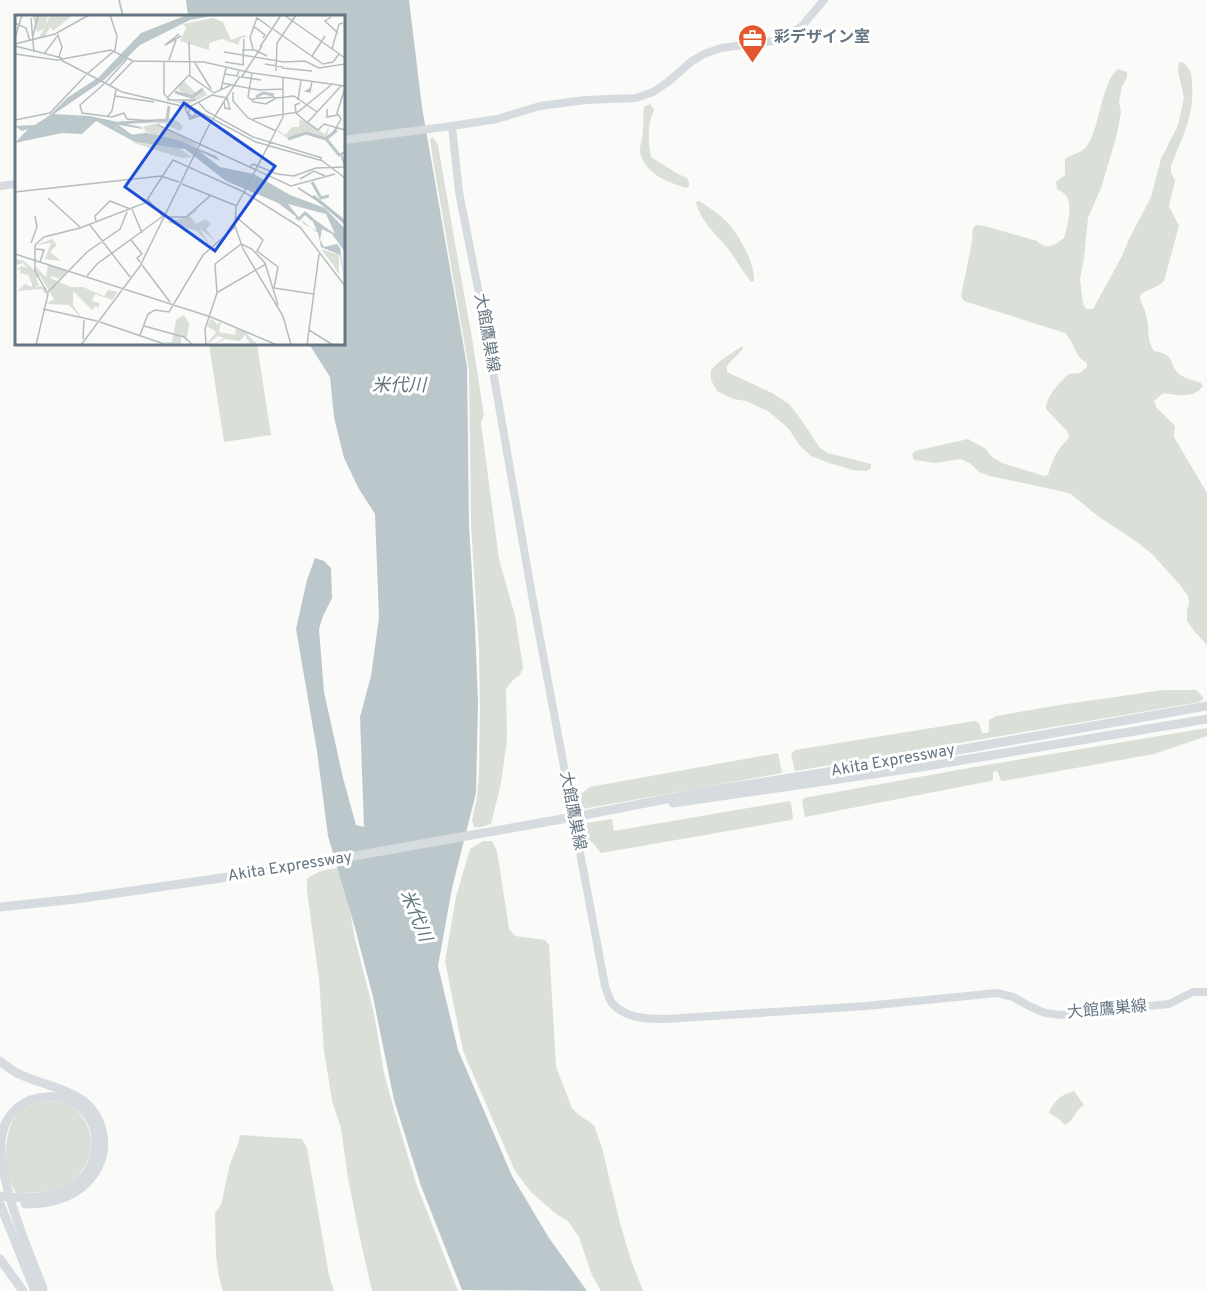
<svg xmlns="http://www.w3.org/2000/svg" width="1207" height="1291" font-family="Overpass,'Noto Sans JP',sans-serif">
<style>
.green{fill:#dadfd7}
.water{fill:#bbc7cb}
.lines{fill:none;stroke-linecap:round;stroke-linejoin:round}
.stream{stroke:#bbc7cb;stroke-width:2}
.secondary{stroke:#d6dbdf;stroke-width:8}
.highway{stroke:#d6dbdf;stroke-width:9}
.labels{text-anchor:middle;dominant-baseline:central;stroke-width:6;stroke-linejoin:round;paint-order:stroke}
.poi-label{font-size:16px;font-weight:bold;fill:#657683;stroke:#fff;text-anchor:start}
.street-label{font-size:16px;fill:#657683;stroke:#fff}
.water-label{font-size:18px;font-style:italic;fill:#60757c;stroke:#fff}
.inset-river{fill:none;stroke:#bbc7cb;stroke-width:3}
.inset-road{fill:none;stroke:#b5bdc2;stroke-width:1.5}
.view{fill:#1d4ed8;fill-opacity:0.15;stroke:#1d4ed8;stroke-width:3}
.inset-edge{fill:none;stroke:#657683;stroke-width:3}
</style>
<rect width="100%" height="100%" fill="#fafaf8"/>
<g class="green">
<path d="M1182,62c8,5 10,12 10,21 3,31 -10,55 -21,83v6l4,9 -6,25 10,20 -15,55c-6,7 -17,8 -24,14 0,8 5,13 6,20 4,12 0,25 8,36 25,4 12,15 28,25 5,3 14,5 19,7l2,3c-9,13 -26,9 -40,7l-9,8 2,6 19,19 -1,11 33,56v152l-12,-13 -8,-11v-10l2,-8 -1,-7 -8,-11 -28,-31 -15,-12 -38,-25 -28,-23 -20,-5 -61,-13 -11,-4 -8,-8 -10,-5 -26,4 -21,-3 -2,-5 3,-4 53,-12 18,10 6,8 10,6 42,13 4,-1c5,-16 8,-25 21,-37l-1,-6 -22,-23c0,-12 13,-27 23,-35l11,-1 7,-6v-4c-13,-7 -12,-20 -22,-30l-101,-32 -3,-5 11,-54 1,-14 3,-3 8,1 53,15c9,10 18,4 27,-3 3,-12 8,-28 4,-39 -2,-5 -7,-8 -11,-10l-1,-7 9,-7v-16c7,-5 15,-5 21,-12 14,-16 15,-66 32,-78l9,3v5l-5,10 -3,14 2,12 -5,25 -15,50 -13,30 -4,40 -4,21 3,26 4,4h6l29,-53 7,-17 22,-42 10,-38 17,-34 6,-27 -6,-27 1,-8z"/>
<path d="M650,104l4,6c-7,14 -6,32 -3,47l27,17 9,4 2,5v3l-3,2c-18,-6 -44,-15 -46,-38 0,-6 3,-13 3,-19 1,-8 0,-16 1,-24z"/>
<polygon points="433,137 438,145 456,249 472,338 484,415 481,423 499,559 515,616 523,668 520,675 513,680 506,689 507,739 501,783 491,824 481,827 474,827 472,820 477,797 479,773 480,711 479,650 471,525 469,370 433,160 430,139"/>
<path d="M699,201c9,6 19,12 27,20 12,12 29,42 28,60l-3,1c-8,-10 -14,-21 -22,-32 -11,-14 -29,-29 -33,-48z"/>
<polygon points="209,344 257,344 271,435 224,442"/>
<path d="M742,346l1,2c-4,7 -11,11 -16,18v6l45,21 17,11 11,14 20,30 8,5 43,11v4l-4,3 -14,-1 -24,-7 -18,-7 -10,-9 -13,-19 -20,-17 -22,-10 -13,-2 -16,-8 -6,-11v-10l9,-9z"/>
<polygon points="1163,690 1196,690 1204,698 1200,702 795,771 791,754 795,750 975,721 979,723 982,733 987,733 989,731 989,720 996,716 1060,705"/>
<polygon points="1207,728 1207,736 1154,754 1003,781 1001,780 997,771 993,772 993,779 991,781 805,817 802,802 804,798 963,769"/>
<polygon points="778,753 782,773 577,810 575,798 590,787"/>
<polygon points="789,801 791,803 793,818 791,820 601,853 593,843 582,834 580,824 612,819 614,831"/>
<polygon points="483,841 492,841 497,851 509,929 515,936 545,940 549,945 556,1067 572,1108 579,1115 594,1125 602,1148 620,1223 631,1260 643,1291 601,1291 592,1275 579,1237 568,1221 556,1214 531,1192 515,1171 463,1051 445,961 456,897 470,849"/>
<path d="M339,868l6,16 10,55 19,74 10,60 11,40 21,70 42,108h-86l-12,-53 -12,-60 -7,-50 -9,-27 -8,-51 -5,-71 -12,-88v-12c10,-8 20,-10 32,-11z"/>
<path d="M1074,1091l10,14c-9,5 -9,15 -19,20l-6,-6 -10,-6c5,-13 12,-18 25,-22z"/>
<path d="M41,1101c6,0 13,0 19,1 31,8 41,47 20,71 -3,4 -10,9 -14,11 -15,9 -33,9 -50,9 -13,-20 -15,-64 4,-82 6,-5 13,-7 21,-10z"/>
<polygon points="240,1135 302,1139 307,1148 329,1275 334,1291 223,1291 219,1277 216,1255 215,1213 221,1205 230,1164 238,1144"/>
</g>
<polygon class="water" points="186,0 409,0 422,107 467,366 469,525 475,627 478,703 476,793 452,888 438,966 458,1050 512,1176 549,1238 587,1291 462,1290 421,1186 394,1100 373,997 355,928 328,836 317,751 296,629 307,580 315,558 324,561 331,568 332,598 323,616 319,629 324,692 343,778 356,825 364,827 360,717 371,676 379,618 375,514 359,489 344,458 334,417 330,377 309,344 344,344 344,16 188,16"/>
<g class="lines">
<polyline class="stream" points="119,0 123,16"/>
<g class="secondary">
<path d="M452,126l7,66 24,122 50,287 72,385c2,5 4,13 7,17 14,16 35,16 54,16l200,-13 131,-13 16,4 16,9 16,7 16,2 108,-11 24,-12h14"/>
<polyline points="344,140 452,126 497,119 540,106 585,100 636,98 653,92 668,82 692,61 704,54 721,48 773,41 788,35 802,26 824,0"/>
<polyline points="0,186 16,184"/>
</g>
<g class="highway">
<polyline points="673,803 921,767 1207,719"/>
<polyline points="0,907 76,899 270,871 579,816 707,791 878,764 1207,706"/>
<path d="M0,1061c6,5 12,10 19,13 33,16 76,15 84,61 2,14 -1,28 -9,39 -16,23 -43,30 -69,30"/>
<path d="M0,1196c30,4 63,3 85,-21 8,-10 11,-22 11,-34 -3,-60 -92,-59 -95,2 -1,42 26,105 42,145"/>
<polyline points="0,1204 35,1291"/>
<polyline points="0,1259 23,1291"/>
</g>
</g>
<defs>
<symbol id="office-pin" viewBox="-11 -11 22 30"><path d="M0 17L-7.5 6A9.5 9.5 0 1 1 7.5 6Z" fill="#e4572e" stroke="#fff"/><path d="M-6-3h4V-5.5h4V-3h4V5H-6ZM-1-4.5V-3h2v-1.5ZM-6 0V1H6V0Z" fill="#fff"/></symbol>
</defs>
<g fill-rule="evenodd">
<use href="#office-pin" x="736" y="22" width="33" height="45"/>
</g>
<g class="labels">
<g class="poi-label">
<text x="774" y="38">彩デザイン室</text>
</g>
<g class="street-label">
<text transform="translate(486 333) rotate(80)">大館鷹巣線</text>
<text transform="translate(893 761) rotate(-10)">Akita Expressway</text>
<text transform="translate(572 811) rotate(79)">大館鷹巣線</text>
<text transform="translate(290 867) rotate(-9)">Akita Expressway</text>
<text transform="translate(1107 1010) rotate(-5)">大館鷹巣線</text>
</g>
<g class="water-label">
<text x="399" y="386">米代川</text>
<text transform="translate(415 916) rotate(68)">米代川</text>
</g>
</g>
<g transform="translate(15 15)">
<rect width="330" height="330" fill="#fafaf8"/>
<path d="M17,0h16l-3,12 5,-12h23l-20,16 -3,-4 -5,9 -7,2 7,-10 -8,4zM198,3l10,4 8,18 13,-5 4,2 -7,1 -3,7 -16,-6 -13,4v7l-29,-9 6,-13 -3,-4zM168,65l14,14 5,-5 5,6 -18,9h-7l-11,-3 23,-1 -16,-11zM152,102l12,5 4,5 -3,4 -18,-8 -4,2 39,19 -1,3 -48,-14 -5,-6 24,-7zM285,104l25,15 4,-8 -2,12 -21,-5 -17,6 -11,-7 2,-5 -1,4 6,4 7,-8h7zM116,127l47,5 14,10 -11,1zM183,193l-2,4 -6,4 6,8 10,-5 5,5 -5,5 9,12 -16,-13 12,18 -14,-15 -31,-9 21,-5zM37,224l5,6 -7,7 11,9 -16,-2 6,-16 -15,2zM306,234l18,6v20l-5,-9zM0,244l9,2 10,9 1,-4 11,11 2,-12 19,6 -8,8 -7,-3 -2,2 21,9h12l21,9 4,-6 10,2 -6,8 -17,-6 -3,7 7,2v5l-4,-2 -3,4 -19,-19v14l10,15 -14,-15 -23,-1 8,-5 -14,-23 -4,3 3,6 -5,2 8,-1 4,4v5l-4,-6 -25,2 8,-7 7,3v-3l-4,-9 -8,-2 1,-4 -6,1 7,-4 6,2 -5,-5 -6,2zM169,300l5,8 -2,15 -6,-1v8h-13l-3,-3h7l4,-22zM196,303l6,6 4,-2 -2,10 17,3 -1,-6 9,2 13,13h-7l-5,-9 -5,6 -15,-2 -12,6 11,-7 -6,-2 -12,9 10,-13 -9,-6z" fill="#dadfd7"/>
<path d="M172,0h30l-27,5 -50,25 -36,35 -50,34 36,2 51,11 6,6 31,7 38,16 4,5 -21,-10 21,16 34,7 36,21 35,13 20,21v23l-13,-18 -10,-5 -2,11 4,7 13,-3 3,4 5,35 -5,-28 -19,-8 -3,-14 -40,-30 -52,-22 -41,-32 -50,-7 -39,-21 -14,13 -20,-1 -47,10 13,-14 -6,2 -7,-5 20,-1 15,-10 17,-17 32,-21 42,-44zM104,110l24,4 3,4 -19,2 -13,-9zM273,189l38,10 9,20 -24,-17 6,14 -13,-7z" fill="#bbc7cb" fill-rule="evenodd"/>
<path class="inset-river" d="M160,77l17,5 11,-8M241,82l7,-4 11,2M98,108l21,15M103,108l49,-3 2,-14M273,124l18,-6 20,6 11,-9M312,125l13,16M297,167l9,16 8,-2M298,181l32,26M281,202l3,2 6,-6 8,7"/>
<path class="inset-road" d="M269,0l61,43M316,2l-6,4 13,12M16,3l3,34M0,8l11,5 4,13M238,11l12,9 -2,3M258,14l50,35 10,-2 6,-8M164,19l-14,11 16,-9M18,21l5,-21M0,23l7,-23M174,27l1,34 24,17 17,-8M0,29l40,-10 34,-19M0,31l47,12M245,32l21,-32M238,34l-3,-12 7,-19 14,10M317,34l7,-25 4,-1M227,35h13l12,6M209,37l60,10 21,-1 14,7 26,-4M0,39l42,6 54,-10 22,11 71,1 48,11 93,13M29,39l14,-19 4,12 -3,10M297,41l13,-20M46,45l61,32 72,17 62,33 67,19M154,45l7,-20M149,47v32l6,6M210,47l19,3M180,48l16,26M250,49l18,3M228,50l1,-26M267,53l30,3M261,56l1,-28 19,-28M237,58l-4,24 6,5 12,2 10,-6 18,-2 23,16M72,59l28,-24 2,-14 -7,-21M210,59l12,2 2,-6M227,62l19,3M226,63l21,-32M90,68l22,-24M207,68l37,7 24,-1M89,69l-24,21 2,8 30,4 12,-4 3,6 26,2M94,71l24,-25M206,74l5,-21M295,74l-4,2 4,1 2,-11M218,77v9l15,17 28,13M100,81l39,6M152,83l22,-23M237,84l23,-2M152,85h29M283,85l3,-20M184,88l7,8 47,26 69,21M285,88l-5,2 1,8 8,7 14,10 6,-6M170,93l5,11 11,-4M177,94l4,5 -4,3 -4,-4 3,-7 21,-11 15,3 3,11 -5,-1 -1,-6M312,94v8l11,-2M92,102l5,-6 4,-21M238,104l45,-7 33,-27M0,105l35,-7 36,-38M293,107l34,-37M309,109l21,6M143,110l133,61 44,-12M318,118l8,-14 -4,-6 8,-25M305,144l25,19M235,152l3,-3 24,10 17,2 22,-8 29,-1M330,152l-4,-13 4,-2M285,164l14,-8 11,5M167,169l55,22M283,173l27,17 20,19M0,177l146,-16 18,6M33,183l32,29M117,194l10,24M220,201l28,24 -6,11 21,16 -4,21M151,202h20l24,-21M81,207l-1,-6 15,-15 20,8M75,210l40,52M116,225l11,14 -5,4 3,4M16,228l6,-16 -2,-11M226,229l11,5 13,14 13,42M21,234l8,1 -4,12M0,239l196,63 66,28M20,246v10l13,23 -12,51M20,246v-16l9,-8 36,-9 65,-25 28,-43 71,32 39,-75v-40M127,250l28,37M72,261l10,-12 66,-48 -15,-16M259,273l40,6M33,277l39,-40 33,-23 7,-17M203,277l48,-28M28,294l54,12M85,307l67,23M129,311l40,11 9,8M294,315l24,15M125,320l8,-21 7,-4 14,2 34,-57 32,-28M68,324l1,-19M66,330l59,-79 68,-139 32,-51M191,330l-1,-16 12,-36 -2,-29 26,-20M276,330l-8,-29 -40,-67 -8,-23 1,-19 8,-15 56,35 45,59M292,330l12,-91"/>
<path class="view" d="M169,88l91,63 -60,85 -90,-64z"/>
<rect width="330" height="330" class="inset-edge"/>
</g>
</svg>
